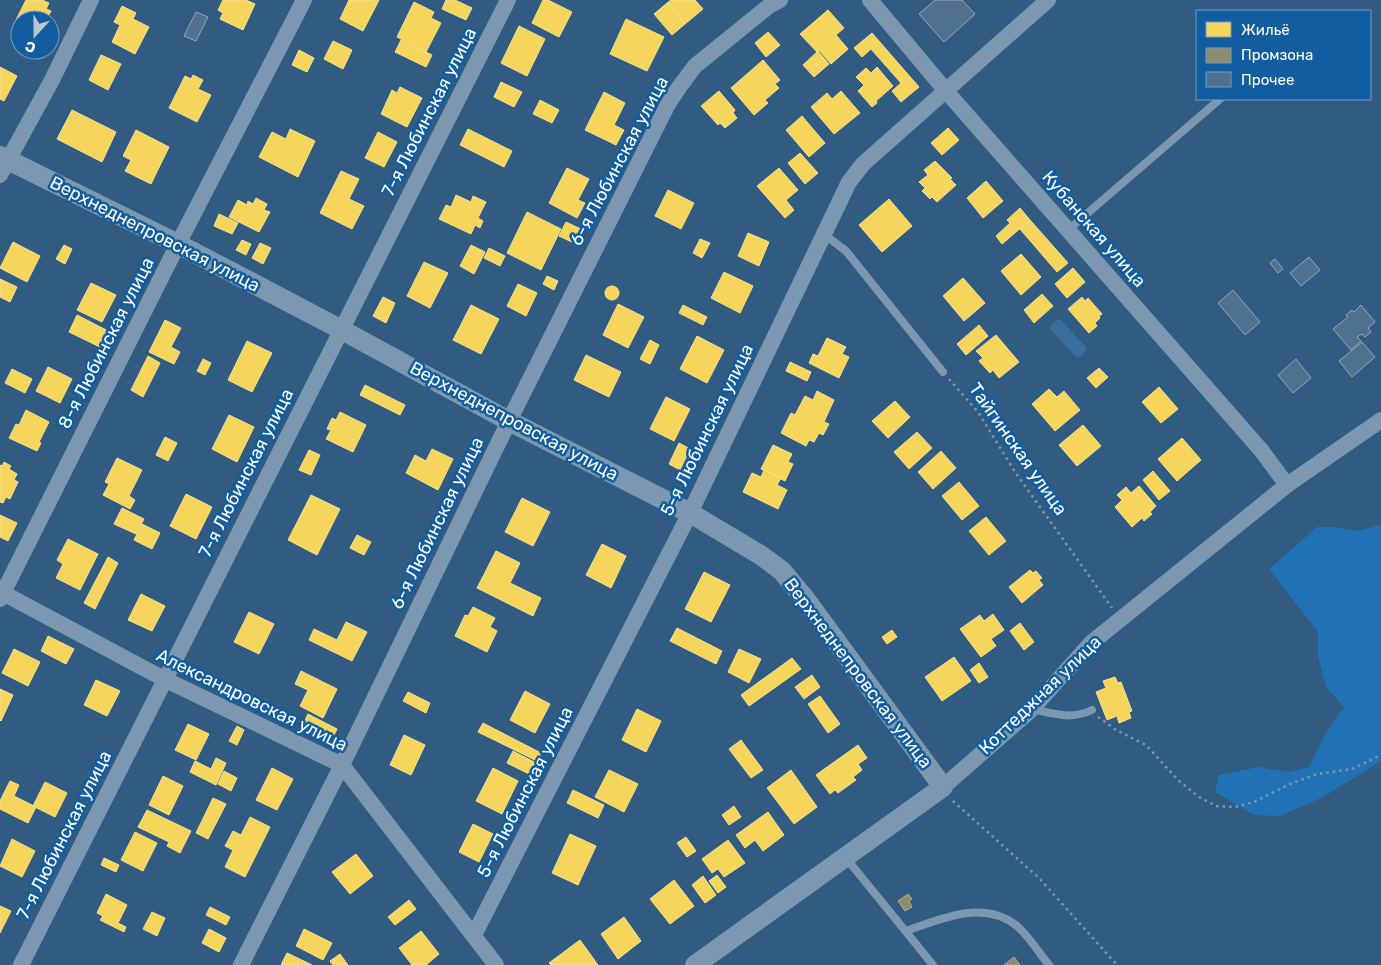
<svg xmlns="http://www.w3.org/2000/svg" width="1381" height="965" font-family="Rubik,sans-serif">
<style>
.green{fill:#2172b5}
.water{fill:#396e9d}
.homes{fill:#f6d55c;stroke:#f9e28d}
.industry{fill:#8c8c6e;stroke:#aeae9a}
.building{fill:#4f708e;stroke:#91a9bd}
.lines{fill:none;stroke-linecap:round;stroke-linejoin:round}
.path{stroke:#7c97b0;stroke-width:2.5;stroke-dasharray:2.5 4;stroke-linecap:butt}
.service{stroke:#7c97b0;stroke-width:8}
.minor{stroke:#7c97b0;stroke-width:16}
.tertiary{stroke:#7c97b0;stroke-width:20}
.labels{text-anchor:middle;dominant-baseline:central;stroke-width:5;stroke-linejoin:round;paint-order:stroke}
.street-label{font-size:18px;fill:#fff;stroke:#115da0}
</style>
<rect width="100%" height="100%" fill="#315b80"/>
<polygon class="green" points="1381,525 1381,761 1323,797 1280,816 1254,815 1215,792 1219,775 1259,767 1289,772 1309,767 1324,736 1344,707 1326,687 1318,656 1318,632 1269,569 1317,527 1336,527 1358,531"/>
<polygon class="water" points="1060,319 1085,346 1087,349 1081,356 1077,357 1073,354 1051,330 1050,326 1056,320"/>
<g class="homes">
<polygon points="26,0 42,0 49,3 46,9 51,11 46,20 20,20 20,22 16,20"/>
<polygon points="223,0 246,0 255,4 243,30 220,19 223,13 218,10"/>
<polygon points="349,0 379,0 363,31 340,19"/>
<polygon points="446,0 455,0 472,8 466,20 442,9"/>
<polygon points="543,0 548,0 572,12 559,37 532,23"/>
<polygon points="671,0 695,0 703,9 685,24 667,3"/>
<polygon points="414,2 434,12 431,18 441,23 426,52 397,37"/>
<polygon points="667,3 685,24 672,35 654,14"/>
<polygon points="122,6 136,13 133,19 149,27 135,54 112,42 120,25 114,22"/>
<polygon points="828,10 844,28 836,35 848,49 831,64 819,50 817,52 800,34"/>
<polygon points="626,19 664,37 647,71 610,54"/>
<polygon points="519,26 545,39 527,76 501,63"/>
<polygon points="768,32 780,45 766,57 755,43"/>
<polygon points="872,33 919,87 901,102 892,91 901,83 871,49 862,57 854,48"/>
<polygon points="401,40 432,55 426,67 395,52"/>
<polygon points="333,41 352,50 343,69 324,59"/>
<polygon points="299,50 314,58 307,72 292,65"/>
<polygon points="818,51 829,64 814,77 803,65"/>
<polygon points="101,55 121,64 108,90 89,80"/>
<polygon points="763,60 780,80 775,84 779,88 765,100 768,103 754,115 731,88"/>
<polygon points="0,67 17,76 4,101 0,99"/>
<polygon points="877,67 893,86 876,101 877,103 872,107 858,91 864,85 856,77 866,68 871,73"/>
<polygon points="193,75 203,80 198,89 211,95 197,122 169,108 185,76 191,79"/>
<polygon points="501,82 522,92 514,107 494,97"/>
<polygon points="400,87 422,98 407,127 381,114 392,90 397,93"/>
<polygon points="719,91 735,110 733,113 737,118 725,128 720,123 718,125 701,106"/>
<polygon points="841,91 860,113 834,134 811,107 827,93 832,99"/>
<polygon points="604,92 625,103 614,125 624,130 616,145 585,130"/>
<polygon points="540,100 559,110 552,123 533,114"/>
<polygon points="72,110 116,132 102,162 57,139"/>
<polygon points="802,116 825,143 809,157 786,130"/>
<polygon points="948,128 959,140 942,155 931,143"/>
<polygon points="290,129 315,141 298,177 259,157 272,132 286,139"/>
<polygon points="468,129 512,151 504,167 460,145"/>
<polygon points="136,130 169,147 151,184 125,171 131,160 123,156"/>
<polygon points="378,132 397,142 384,167 365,158"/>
<polygon points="800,153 818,173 805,184 788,163"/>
<polygon points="935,161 952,178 950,179 956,185 937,202 932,197 930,199 922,191 925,188 919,182 928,175 924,170"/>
<polygon points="567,168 589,179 578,200 585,203 577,218 549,203"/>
<polygon points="779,168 798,190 786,200 794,210 785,218 757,186"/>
<polygon points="341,171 359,179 349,199 364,206 352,229 320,213"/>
<polygon points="986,181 1003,201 983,218 967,198"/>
<polygon points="668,190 694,203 681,229 655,216"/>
<polygon points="456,195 471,202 473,196 486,202 478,218 483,221 480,228 475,225 471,234 439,219 446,205 451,207"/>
<polygon points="256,198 267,204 264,210 270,212 259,232 229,217 238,200 247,205 248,201 253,204"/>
<polygon points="889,199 912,226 882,252 859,225"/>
<polygon points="1020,208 1030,220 1002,244 996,236 1010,223 1007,220"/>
<polygon points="527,212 561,229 541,270 507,253"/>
<polygon points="219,214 238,223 232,234 214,226"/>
<polygon points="1030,220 1068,263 1057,272 1020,229"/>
<polygon points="566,222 583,230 576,244 559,236"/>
<polygon points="748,233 769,242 759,266 738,256"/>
<polygon points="700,239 710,243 702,258 693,253"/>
<polygon points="242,240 251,244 246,255 236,250"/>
<polygon points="13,242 40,256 27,282 0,268"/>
<polygon points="260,243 271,248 263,264 252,258"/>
<polygon points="64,245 72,249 65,264 56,259"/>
<polygon points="471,245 485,252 474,274 460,266"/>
<polygon points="489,248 505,256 500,266 484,258"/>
<polygon points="1021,254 1041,277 1021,295 1001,271"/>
<polygon points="424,262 448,273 430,308 407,296"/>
<polygon points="1073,268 1085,282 1067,298 1055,284"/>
<polygon points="724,272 753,286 740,313 711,298"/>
<polygon points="547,276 558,281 554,290 543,284"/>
<polygon points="963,278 985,303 964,321 943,296"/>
<polygon points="0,279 17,287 10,302 0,297"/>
<polygon points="91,283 116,295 102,322 77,310"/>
<polygon points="518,284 537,293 526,316 507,306"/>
<circle cx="612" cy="293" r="7"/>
<polygon points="1042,294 1053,306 1034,323 1024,310"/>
<polygon points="383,297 395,303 386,323 373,316"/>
<polygon points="1082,297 1085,301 1088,298 1102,314 1099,316 1100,318 1095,323 1097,326 1089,333 1068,309"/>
<polygon points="618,304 644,317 628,348 603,335"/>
<polygon points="471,305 499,319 481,354 453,340"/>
<polygon points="683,305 707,317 703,325 679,313"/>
<polygon points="77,315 112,333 104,349 69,332"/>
<polygon points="165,320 181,328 171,347 180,352 174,364 149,352"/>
<polygon points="979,325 988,336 966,355 957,344"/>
<polygon points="996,335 1019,362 999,378 993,370 990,373 979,361 983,358 976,351"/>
<polygon points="697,336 724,350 707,383 680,369"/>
<polygon points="827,338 846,347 842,354 849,357 839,378 809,363 813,354 818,356"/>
<polygon points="650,340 659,345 650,364 640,359"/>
<polygon points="247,341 272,353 252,392 228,380"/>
<polygon points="586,355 621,372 609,397 574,380"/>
<polygon points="148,356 160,363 143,397 131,390"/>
<polygon points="203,359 211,363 205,375 197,371"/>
<polygon points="790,362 811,372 807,381 786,371"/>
<polygon points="48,367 72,379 60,403 36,391"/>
<polygon points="1099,368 1108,377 1096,388 1087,378"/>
<polygon points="12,369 32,379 25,393 5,383"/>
<polygon points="365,385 405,405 400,415 360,395"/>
<polygon points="1159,387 1178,409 1161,423 1142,402"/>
<polygon points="1049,389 1057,397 1064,391 1080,410 1055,431 1032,404"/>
<polygon points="817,391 834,400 824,422 829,424 823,435 819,433 814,442 809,440 806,446 781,433 791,413 795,415 805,396 813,400"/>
<polygon points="666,397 690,409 674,441 650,429"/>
<polygon points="895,401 910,417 888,438 872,421"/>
<polygon points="26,410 49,422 39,442 41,443 37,451 9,438 16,424 19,425"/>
<polygon points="340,412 366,425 353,452 326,439 331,430 327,429 332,418 336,420"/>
<polygon points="229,415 254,427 237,462 212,449"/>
<polygon points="1083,425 1101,446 1077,466 1059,445"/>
<polygon points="917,432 932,448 909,469 894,452"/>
<polygon points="165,437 177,443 168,461 156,455"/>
<polygon points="1182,438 1201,460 1177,481 1158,459"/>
<polygon points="679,443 690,449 680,470 669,464"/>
<polygon points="773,445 792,454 788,462 793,464 785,481 761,469"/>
<polygon points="432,449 453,459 438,490 406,473 415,455 426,461"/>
<polygon points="309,450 320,455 311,475 299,470"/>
<polygon points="941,451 956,468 933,489 918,472"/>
<polygon points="117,458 142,470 129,496 135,500 130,509 103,495 109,484 105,482"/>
<polygon points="4,462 11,466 9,469 17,474 14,480 18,482 10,499 6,497 3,503 0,502 0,465 2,466"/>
<polygon points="764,470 781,478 777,485 787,490 778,509 743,492 752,473 761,477"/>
<polygon points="1153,471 1170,491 1159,500 1143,480"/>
<polygon points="959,482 979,506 962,520 942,496"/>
<polygon points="1139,486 1156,506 1150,512 1152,514 1144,521 1142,518 1132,527 1115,507 1122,500 1117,495 1126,487 1131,493"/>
<polygon points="186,494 212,507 196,539 170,526"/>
<polygon points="311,495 340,509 317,555 288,540"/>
<polygon points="522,498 550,512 533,546 505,532"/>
<polygon points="122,508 144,519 136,534 114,524"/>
<polygon points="0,515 17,523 8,541 0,537"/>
<polygon points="986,517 1006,541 989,555 969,531"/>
<polygon points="142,524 160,533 152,549 134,540"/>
<polygon points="357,535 371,542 364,555 350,548"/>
<polygon points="68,539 98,554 80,590 56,578 63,564 57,560"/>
<polygon points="602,544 626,556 611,588 586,575"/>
<polygon points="496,551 520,563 510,583 541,598 533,616 477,588"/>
<polygon points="108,557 118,563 95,609 84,603"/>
<polygon points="1030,570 1033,573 1036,571 1042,578 1039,580 1043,585 1022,603 1009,587"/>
<polygon points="704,572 730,585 711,622 685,609"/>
<polygon points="141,594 165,606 152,631 128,620"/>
<polygon points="473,607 495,618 490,627 497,631 487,652 455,636 465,615 468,616"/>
<polygon points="249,612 274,624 259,654 234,642"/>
<polygon points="993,614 1004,630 991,639 996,646 981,657 960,629 980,615 984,621"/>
<polygon points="346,622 367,632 352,661 309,640 314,629 337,640"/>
<polygon points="1020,623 1034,642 1024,650 1010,631"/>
<polygon points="677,628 722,651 716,664 670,641"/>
<polygon points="892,630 897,637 887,644 882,637"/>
<polygon points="48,636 74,649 66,664 41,651"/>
<polygon points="14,649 40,662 28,686 2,673"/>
<polygon points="739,649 761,659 749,683 728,672"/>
<polygon points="954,657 971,681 942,701 925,677"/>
<polygon points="792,658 801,669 749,706 741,695"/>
<polygon points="979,663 988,677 979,683 970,670"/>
<polygon points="301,671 337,689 323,718 300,706 308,690 295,684"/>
<polygon points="812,675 820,687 804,699 795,687"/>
<polygon points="1115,677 1118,683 1121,682 1132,711 1129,712 1131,718 1119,723 1117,716 1107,720 1096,692 1106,688 1103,681"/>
<polygon points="96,680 120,691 107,716 84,705"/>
<polygon points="0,689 13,695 1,721 0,720"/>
<polygon points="525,691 550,704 535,733 510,720"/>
<polygon points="408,692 430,703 426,713 403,701"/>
<polygon points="820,696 840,724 828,733 808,704"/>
<polygon points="637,709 661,721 646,752 622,740"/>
<polygon points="308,714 337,729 331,741 302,726"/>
<polygon points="483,723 541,753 537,761 478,732"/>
<polygon points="188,724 209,734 196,760 175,750"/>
<polygon points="237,726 244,730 237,745 229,741"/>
<polygon points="404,735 425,745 411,775 390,765"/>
<polygon points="741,740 763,770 751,778 729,749"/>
<polygon points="858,745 867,758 858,764 862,770 853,777 856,780 838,793 835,790 830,794 816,775"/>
<polygon points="513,751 538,764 533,776 507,763"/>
<polygon points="216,758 226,763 216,785 190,772 195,761 211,769"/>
<polygon points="272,768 293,779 277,810 256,800"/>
<polygon points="493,768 518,781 502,814 476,801"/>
<polygon points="609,770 638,784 624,812 595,797"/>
<polygon points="791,770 817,807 794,824 767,788"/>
<polygon points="224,771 237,778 231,791 218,784"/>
<polygon points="163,776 183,786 169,815 149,805"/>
<polygon points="10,781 19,785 14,796 36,807 28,823 0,809 0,801"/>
<polygon points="45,782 67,793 55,817 33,806"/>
<polygon points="573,790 604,805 598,818 567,803"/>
<polygon points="213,798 226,804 208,839 196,833"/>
<polygon points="734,806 741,817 729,825 722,815"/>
<polygon points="147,810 191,831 180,853 167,846 169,842 138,827"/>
<polygon points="768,812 784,835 763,851 755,840 745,848 736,835"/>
<polygon points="250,817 270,827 245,877 225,867 233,850 225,846 233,831 241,835"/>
<polygon points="473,824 493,834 479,862 459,852"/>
<polygon points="135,832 157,843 143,871 121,860"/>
<polygon points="570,834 596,846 578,885 552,873"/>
<polygon points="686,837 696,851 687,857 677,843"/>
<polygon points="12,839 35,851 22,877 0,866"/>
<polygon points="728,840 745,863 724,877 718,869 712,873 702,859"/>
<polygon points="356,854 373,876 350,894 332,872"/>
<polygon points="104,858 119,865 116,872 101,865"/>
<polygon points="717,875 726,887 718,893 709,881"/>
<polygon points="703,876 716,895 705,903 692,885"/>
<polygon points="674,880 694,906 670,924 650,899"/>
<polygon points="106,894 127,905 118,923 126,927 124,932 100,920 103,916 97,913"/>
<polygon points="409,900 416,909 395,925 388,917"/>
<polygon points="0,906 11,911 0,933"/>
<polygon points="210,907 230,917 226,925 206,915"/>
<polygon points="152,912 165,918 157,936 143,929"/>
<polygon points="624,917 641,941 618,959 601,934"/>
<polygon points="209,929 226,938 219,952 202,943"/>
<polygon points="304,929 332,943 323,960 296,946"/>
<polygon points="421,931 439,954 426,965 412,965 399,948"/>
<polygon points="580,940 598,965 551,965 549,963"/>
<polygon points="287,953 312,965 281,965"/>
<polygon points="340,954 348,965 333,965 330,961"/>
</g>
<g class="industry">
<polygon points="908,894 912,899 909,901 912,907 905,911 898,901"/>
<polygon points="1014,957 1020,965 1004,965"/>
</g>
<g class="building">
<polygon points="935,0 962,0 975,14 944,42 919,14"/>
<polygon points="196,12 208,17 196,41 184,36"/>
<polygon points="1309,257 1320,270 1301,286 1290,273"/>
<polygon points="1275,259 1283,269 1278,273 1270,263"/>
<polygon points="1233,290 1260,322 1245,335 1218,303"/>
<polygon points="1361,305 1375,322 1368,328 1371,332 1365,337 1362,334 1357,337 1361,341 1351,350 1333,329 1348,317 1346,315 1352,310 1354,312"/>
<polygon points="1362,342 1375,357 1352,377 1339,361"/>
<polygon points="1296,359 1311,378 1293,393 1278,375"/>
</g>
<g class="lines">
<g class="path">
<polyline points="949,379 978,412 1015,472 1112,608"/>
<polyline points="1098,717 1116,730 1146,745 1178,780 1199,797 1216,806 1235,807 1254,802 1292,783 1318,774 1352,769 1381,755"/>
<polyline points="953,801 1039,878 1117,965"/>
</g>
<g class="service">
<polyline points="1068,230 1220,99"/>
<polyline points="825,235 846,251 943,372"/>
<path d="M1032,709c22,5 39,11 60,1"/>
<polyline points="846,858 933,965"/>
<path d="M906,931c35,-12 77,-32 111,-5 12,10 22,27 32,39"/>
</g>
<g class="minor">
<polyline points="870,0 946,91 1261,450 1287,485"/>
<polyline points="0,175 52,80 91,0"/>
<polyline points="3,593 164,679 342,765 496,965"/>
<polyline points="0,599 178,244 304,0"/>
<polyline points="943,787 1032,709 1091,643 1287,485 1381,420"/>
<polyline points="474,935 690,513 849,182 863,164 1048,0"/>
<polyline points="21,965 508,0"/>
<polyline points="241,965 342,765 509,421 668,104 680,86 695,66 769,6 780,0"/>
</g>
<polyline class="tertiary" points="0,156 178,244 342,330 509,421 690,513 762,556 782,571 806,600 943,787 695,965"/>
</g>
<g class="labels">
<g class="street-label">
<text transform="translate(429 112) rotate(-63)">7-я Любинская улица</text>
<text transform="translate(619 161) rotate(-62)">6-я Любинская улица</text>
<text transform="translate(1094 229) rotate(49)">Кубанская улица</text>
<text transform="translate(155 234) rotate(27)">Верхнеднепровская улица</text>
<text transform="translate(106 343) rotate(-63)">8-я Любинская улица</text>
<text transform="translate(514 421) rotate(28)">Верхнеднепровская улица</text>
<text transform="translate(707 430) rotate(-64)">5-я Любинская улица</text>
<text transform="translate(1018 449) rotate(55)">Тайгинская улица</text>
<text transform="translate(246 473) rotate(-63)">7-я Любинская улица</text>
<text transform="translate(437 523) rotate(-64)">6-я Любинская улица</text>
<text transform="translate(858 673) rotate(53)">Верхнеднепровская улица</text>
<text transform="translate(1040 695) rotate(-44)">Коттеджная улица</text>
<text transform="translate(252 700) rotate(26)">Александровская улица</text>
<text transform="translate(525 792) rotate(-63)">5-я Любинская улица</text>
<text transform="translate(64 835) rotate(-63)">7-я Любинская улица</text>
</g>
</g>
<rect x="1196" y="10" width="175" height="90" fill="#115da0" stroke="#709ec6"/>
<rect x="1206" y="22" width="25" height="15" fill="#f6d55c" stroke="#709ec6"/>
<text x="1241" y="35" font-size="15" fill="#ffffff">Жильё</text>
<rect x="1206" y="48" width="25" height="15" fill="#8c8c6e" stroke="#709ec6"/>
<text x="1241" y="60" font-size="15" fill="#ffffff">Промзона</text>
<rect x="1206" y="72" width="25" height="15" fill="#4f708e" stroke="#709ec6"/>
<text x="1241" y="85" font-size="15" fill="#ffffff">Прочее</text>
<g transform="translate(35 35) rotate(201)"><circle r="24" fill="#115da0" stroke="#709ec6"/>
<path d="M0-4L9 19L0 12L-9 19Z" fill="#b7c6d3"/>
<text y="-8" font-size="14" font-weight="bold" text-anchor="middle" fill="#ffffff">С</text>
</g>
</svg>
